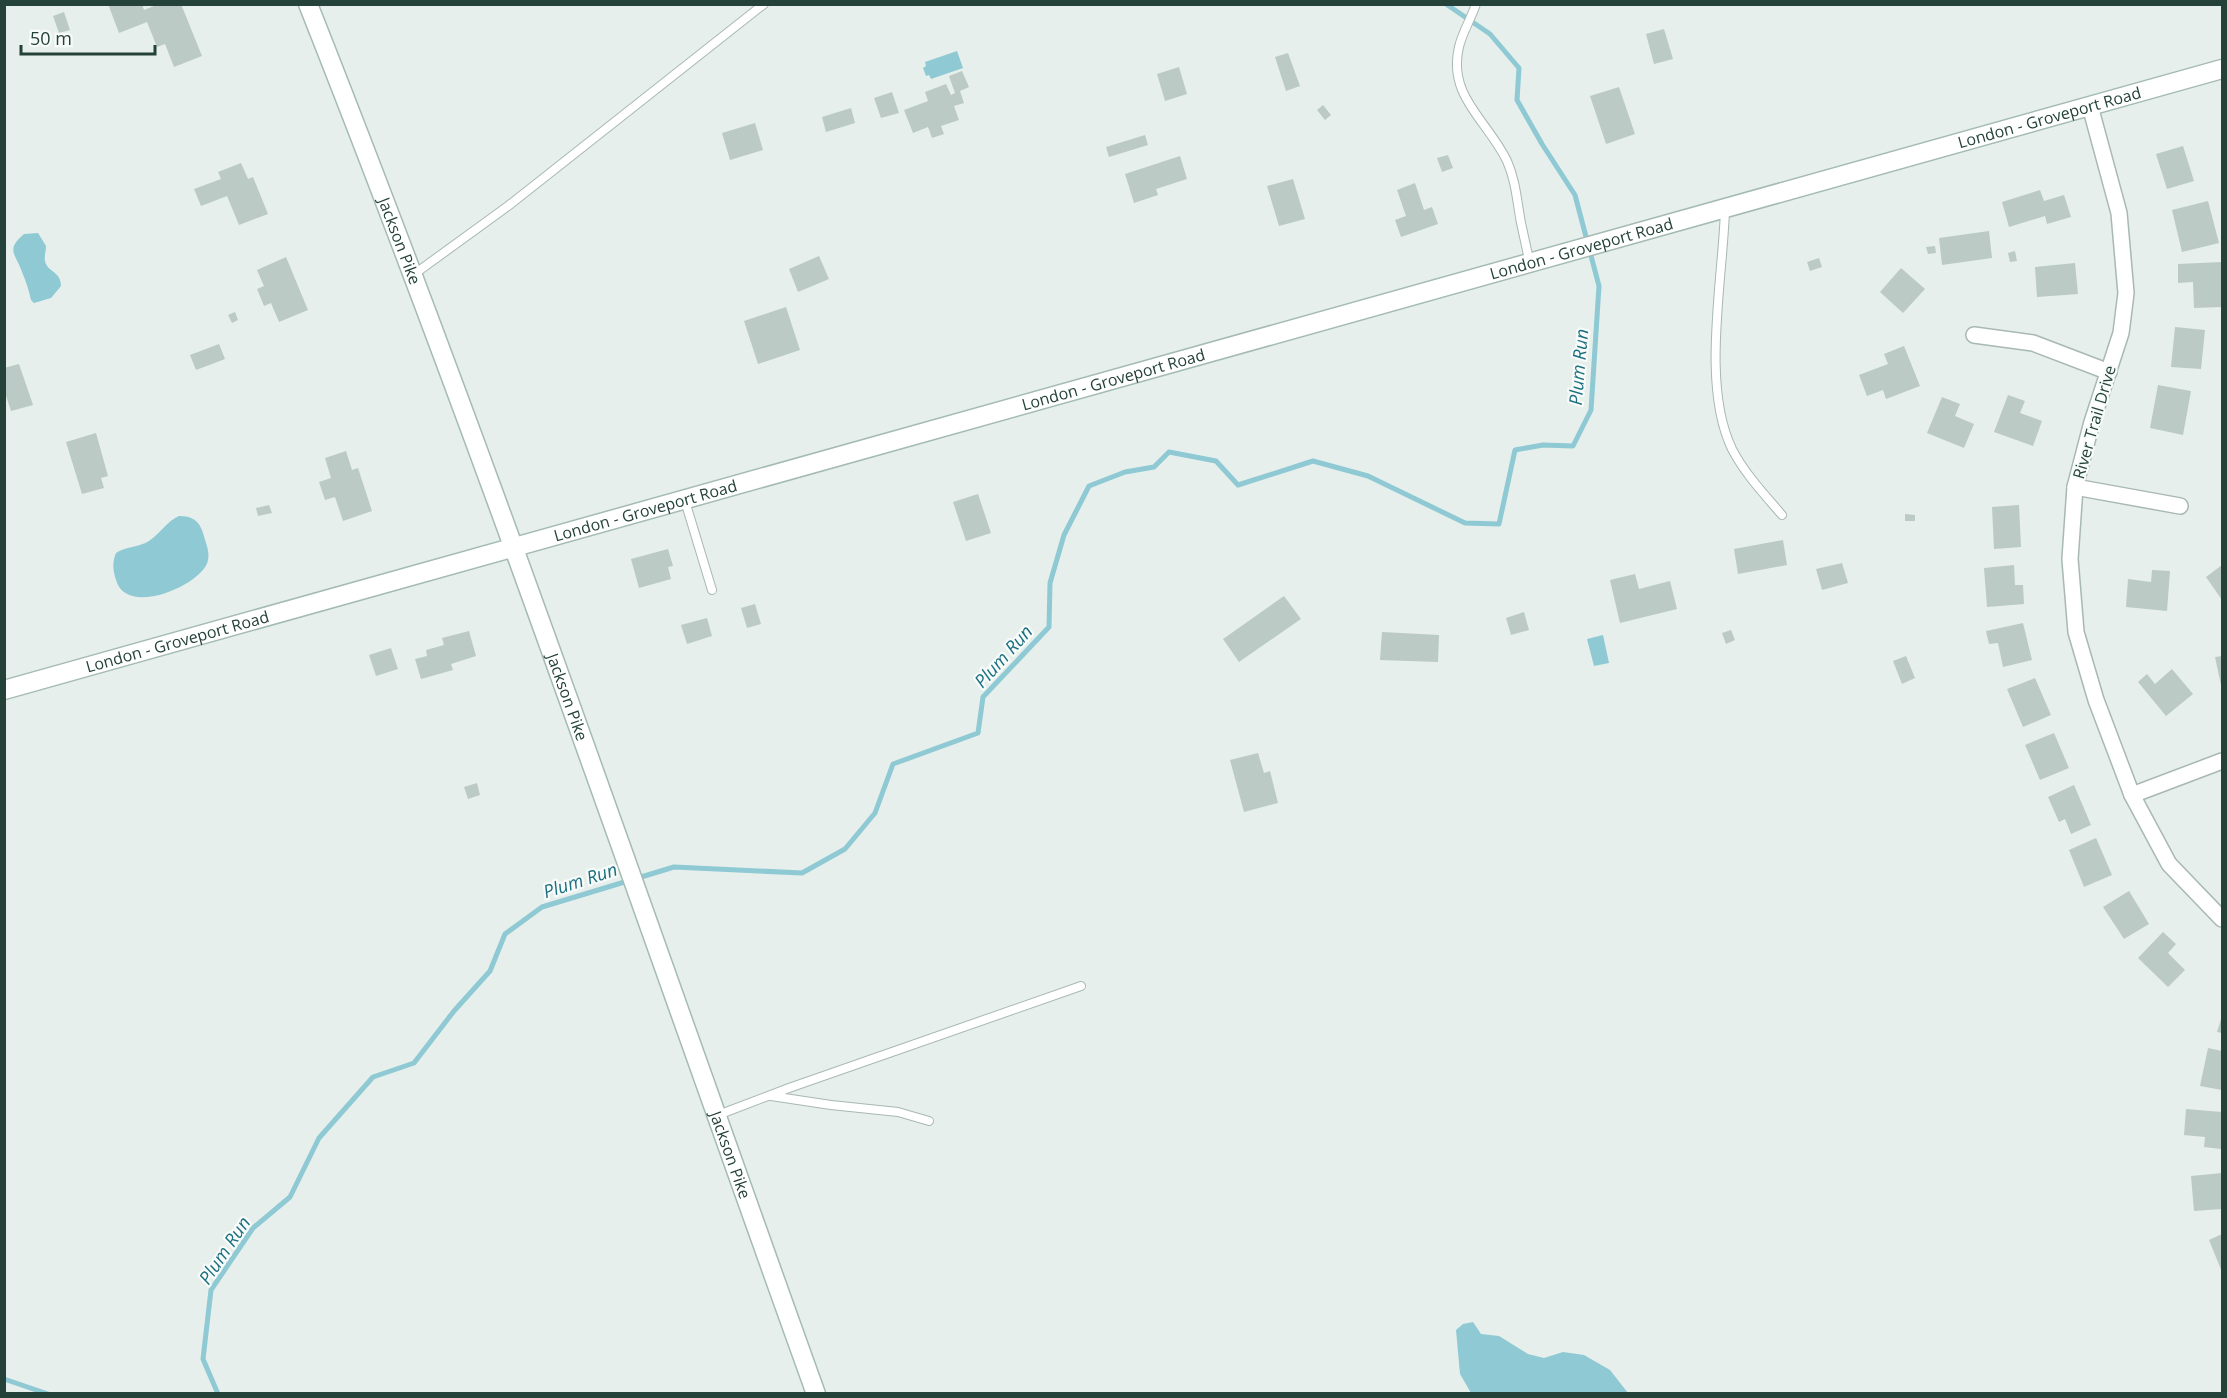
<svg xmlns="http://www.w3.org/2000/svg" width="2227" height="1398" font-family="'Open Sans',sans-serif">
<style>
.water{fill:#8ec9d4}
.lines{fill:none;stroke-linecap:round;stroke-linejoin:round}
.stream{stroke:#8ec9d4;stroke-width:5}
.building{fill:#bbcac4}
.service-casing{stroke:#a8b8b2;stroke-width:10}
.minor-casing{stroke:#a8b8b2;stroke-width:18}
.secondary-casing{stroke:#a4bbb3;stroke-width:21}
.service{stroke:#fff;stroke-width:8}
.minor{stroke:#fff;stroke-width:15}
.secondary{stroke:#fff;stroke-width:18}
.labels{text-anchor:middle;dominant-baseline:central;stroke-width:4.5;stroke-linejoin:round;paint-order:stroke}
.street-label{font-size:16px;fill:#24423a;stroke:#f7fbf9}
.water-label{font-size:18px;font-style:italic;fill:#1c6f80;stroke:#f7fbf9}
</style>
<rect width="100%" height="100%" fill="#e6efeb"/>
<g class="water">
<polygon points="957,51 963,68 931,79 929,75 926,76 923,68 926,66 925,62"/>
<path d="M38,233l8,13c0,5 -2,11 -1,15 2,11 16,10 16,25l-10,12 -17,5 -3,-3c-2,-9 -5,-19 -9,-28 -6,-18 -17,-22 2,-38z"/>
<path d="M179,516c13,0 20,4 24,17 2,8 7,18 5,27 -3,23 -81,59 -92,20 -3,-10 -4,-17 0,-27 10,-7 22,-5 33,-12 11,-7 18,-20 30,-25z"/>
<polygon points="1603,635 1609,663 1594,666 1587,639"/>
<polygon points="1473,1322 1481,1334 1499,1336 1528,1354 1544,1358 1563,1352 1584,1355 1610,1370 1628,1393 1471,1393 1460,1374 1456,1330 1463,1324"/>
</g>
<g class="lines">
<g class="stream">
<polyline points="4,1379 48,1394"/>
<polyline points="218,1394 203,1359 211,1290 253,1228 290,1197 319,1138 373,1077 414,1063 454,1011 490,971 505,934 542,907 674,867 802,873 845,849 875,813 893,764 978,733 983,697 1049,627 1050,583 1064,535 1089,486 1125,472 1154,467 1169,452 1216,461 1238,485 1313,461 1368,476 1465,523 1499,524 1515,450 1543,445 1573,446 1591,410 1599,286 1575,195 1542,144 1517,100 1519,68 1490,34 1446,4"/>
</g>
</g>
<g class="building">
<polygon points="108,4 142,4 144,10 159,4 181,4 202,56 174,67 165,44 157,47 147,22 119,33"/>
<polygon points="64,12 70,30 59,33 53,16"/>
<polygon points="1664,29 1673,59 1654,64 1646,34"/>
<polygon points="1288,53 1300,86 1286,91 1275,57"/>
<polygon points="1179,67 1187,94 1165,101 1157,74"/>
<polygon points="962,71 969,87 960,91 964,103 954,106 959,120 941,126 944,134 932,138 928,127 913,133 904,110 928,101 925,92 946,84 951,95 955,93 949,76"/>
<polygon points="1619,87 1635,134 1606,144 1590,96"/>
<polygon points="892,92 899,113 881,118 874,98"/>
<polygon points="1323,105 1331,115 1325,120 1317,110"/>
<polygon points="851,108 855,123 826,132 822,117"/>
<polygon points="755,123 763,150 730,160 722,133"/>
<polygon points="1145,135 1148,145 1109,157 1106,147"/>
<polygon points="2183,146 2194,181 2167,189 2156,154"/>
<polygon points="1448,155 1453,168 1442,172 1437,158"/>
<polygon points="1180,156 1187,179 1156,189 1158,195 1134,203 1125,174"/>
<polygon points="241,163 248,179 253,177 268,214 239,225 227,196 201,206 194,189 221,179 218,172"/>
<polygon points="1293,179 1305,219 1279,226 1267,186"/>
<polygon points="1415,183 1424,210 1432,207 1438,224 1401,237 1395,220 1406,216 1397,190"/>
<polygon points="2040,190 2044,201 2064,195 2071,217 2047,224 2045,216 2009,227 2002,202"/>
<polygon points="2208,201 2219,243 2182,252 2172,210"/>
<polygon points="1989,231 1992,258 1942,265 1939,238"/>
<polygon points="1935,246 1936,253 1928,254 1926,247"/>
<polygon points="2015,251 2017,261 2010,262 2008,253"/>
<polygon points="819,256 829,279 798,292 789,269"/>
<polygon points="286,257 308,310 279,322 271,303 264,306 257,289 264,286 257,270"/>
<polygon points="1819,258 1822,267 1810,271 1807,262"/>
<polygon points="2222,262 2222,307 2194,308 2193,282 2178,283 2178,264"/>
<polygon points="2075,263 2078,294 2037,297 2035,267"/>
<polygon points="1901,268 1925,289 1903,313 1880,292"/>
<polygon points="786,307 800,350 758,364 744,321"/>
<polygon points="235,312 238,320 232,323 228,315"/>
<polygon points="2175,327 2205,330 2201,369 2171,367"/>
<polygon points="219,344 225,359 196,370 190,355"/>
<polygon points="1904,346 1920,386 1886,399 1883,390 1867,396 1859,375 1888,364 1884,354"/>
<polygon points="19,364 33,405 11,411 4,390 4,368"/>
<polygon points="2158,385 2191,391 2183,435 2150,428"/>
<polygon points="2008,395 2025,401 2020,413 2042,421 2033,446 1994,432"/>
<polygon points="1942,397 1960,404 1955,416 1974,424 1964,448 1927,433"/>
<polygon points="96,433 108,476 101,478 104,488 82,494 66,442"/>
<polygon points="346,451 352,470 358,468 372,511 343,521 335,497 325,500 319,482 331,478 325,458"/>
<polygon points="978,494 991,533 966,541 953,502"/>
<polygon points="269,505 272,513 258,516 256,508"/>
<polygon points="2019,505 2021,547 1994,549 1992,507"/>
<polygon points="1905,514 1915,515 1915,521 1905,521"/>
<polygon points="1783,540 1787,565 1738,574 1734,549"/>
<polygon points="668,549 673,566 668,567 671,579 639,588 631,559"/>
<polygon points="1842,563 1848,583 1822,590 1816,569"/>
<polygon points="2014,565 2015,585 2023,585 2024,604 1987,607 1984,568"/>
<polygon points="2222,565 2222,600 2206,577"/>
<polygon points="2152,570 2170,571 2167,611 2126,607 2128,579 2151,582"/>
<polygon points="1635,574 1639,589 1670,581 1677,609 1620,623 1610,580"/>
<polygon points="1284,596 1301,619 1239,662 1223,639"/>
<polygon points="755,604 761,624 747,628 741,608"/>
<polygon points="1524,612 1529,630 1511,635 1506,618"/>
<polygon points="707,618 712,636 687,644 681,625"/>
<polygon points="2023,623 2032,660 2003,667 1998,643 1989,644 1986,631"/>
<polygon points="1731,630 1735,640 1726,644 1722,633"/>
<polygon points="469,631 476,656 451,664 453,670 421,679 415,659 427,656 426,650 444,645 442,638"/>
<polygon points="1382,632 1439,635 1438,662 1380,660"/>
<polygon points="391,648 398,669 376,676 369,655"/>
<polygon points="1906,656 1915,678 1902,684 1893,661"/>
<polygon points="2222,656 2222,685 2221,685 2215,657"/>
<polygon points="2172,669 2193,694 2166,716 2138,682 2147,674 2155,684"/>
<polygon points="2035,678 2051,715 2023,727 2007,689"/>
<polygon points="2054,733 2069,768 2040,780 2025,745"/>
<polygon points="1258,753 1264,773 1270,771 1278,803 1244,812 1230,760"/>
<polygon points="477,783 480,795 468,799 464,787"/>
<polygon points="2074,785 2091,825 2071,834 2065,819 2059,822 2048,797"/>
<polygon points="2096,838 2112,875 2084,887 2069,850"/>
<polygon points="2129,891 2149,924 2124,939 2103,907"/>
<polygon points="2163,932 2176,944 2168,953 2185,970 2168,987 2138,958"/>
<polygon points="2222,1016 2222,1033 2217,1032"/>
<polygon points="2208,1048 2222,1051 2222,1090 2200,1086"/>
<polygon points="2186,1109 2222,1112 2221,1149 2204,1147 2205,1137 2184,1135"/>
<polygon points="2222,1173 2222,1209 2194,1211 2191,1176"/>
<polygon points="2222,1234 2222,1272 2209,1240"/>
</g>
<g class="lines">
<defs>
<g id="service">
<path d="M1476,4c-5,15 -14,29 -17,43 -12,49 29,74 48,114 9,20 10,41 14,62 3,14 6,27 9,41"/>
<path d="M1725,209c-2,71 -24,176 7,240 13,25 32,45 50,66"/>
<polyline points="413,275 508,206 764,4"/>
<polyline points="685,501 712,590"/>
<polyline points="771,1096 831,1105 898,1112 929,1121"/>
<polyline points="718,1115 789,1088 1081,986"/>
</g>
<g id="minor">
<polyline points="2090,106 2119,213 2126,293 2121,333 2092,422 2075,487 2070,559 2076,632 2096,700 2132,795 2169,864 2222,919"/>
<polyline points="1974,335 2033,343 2109,372"/>
<polyline points="2075,487 2180,506"/>
<polyline points="2132,795 2222,761"/>
</g>
<g id="secondary">
<path id="s1" d="M308,4c182,459 341,926 508,1390"/>
<path id="s2" d="M4,690l2218,-621"/>
</g>
</defs>
<use href="#service" class="service-casing"/>
<use href="#minor" class="minor-casing"/>
<use href="#secondary" class="secondary-casing"/>
<use href="#service" class="service"/>
<use href="#minor" class="minor"/>
<use href="#secondary" class="secondary"/>
</g>
<g class="labels">
<g class="street-label">
<text stroke="none"><textPath href="#s2" startOffset="2124">London - Groveport Road</textPath></text>
<text stroke="none"><textPath href="#s1" startOffset="254">Jackson Pike</textPath></text>
<text stroke="none"><textPath href="#s2" startOffset="1638">London - Groveport Road</textPath></text>
<text stroke="none"><textPath href="#s2" startOffset="1152">London - Groveport Road</textPath></text>
<text transform="translate(2094 422) rotate(-74)">River Trail Drive</text>
<text stroke="none"><textPath href="#s2" startOffset="666">London - Groveport Road</textPath></text>
<text stroke="none"><textPath href="#s2" startOffset="180">London - Groveport Road</textPath></text>
<text stroke="none"><textPath href="#s1" startOffset="740">Jackson Pike</textPath></text>
<text stroke="none"><textPath href="#s1" startOffset="1226">Jackson Pike</textPath></text>
</g>
<g class="water-label">
<text transform="translate(1578 367) rotate(-85)">Plum Run</text>
<text transform="translate(1003 656) rotate(-48)">Plum Run</text>
<text transform="translate(580 880) rotate(-18)">Plum Run</text>
<text transform="translate(224 1250) rotate(-56)">Plum Run</text>
</g>
</g>
<rect width="2227" height="1398" fill="none" stroke="#24423a" stroke-width="12"/>
<path d="M21 45v9h134v-9" fill="none" stroke="#24423a" stroke-width="3"/>
<text x="30" y="45" font-size="18" fill="#24423a" stroke="#f7fbf9" stroke-width="4.5" paint-order="stroke">50 m</text>
</svg>
